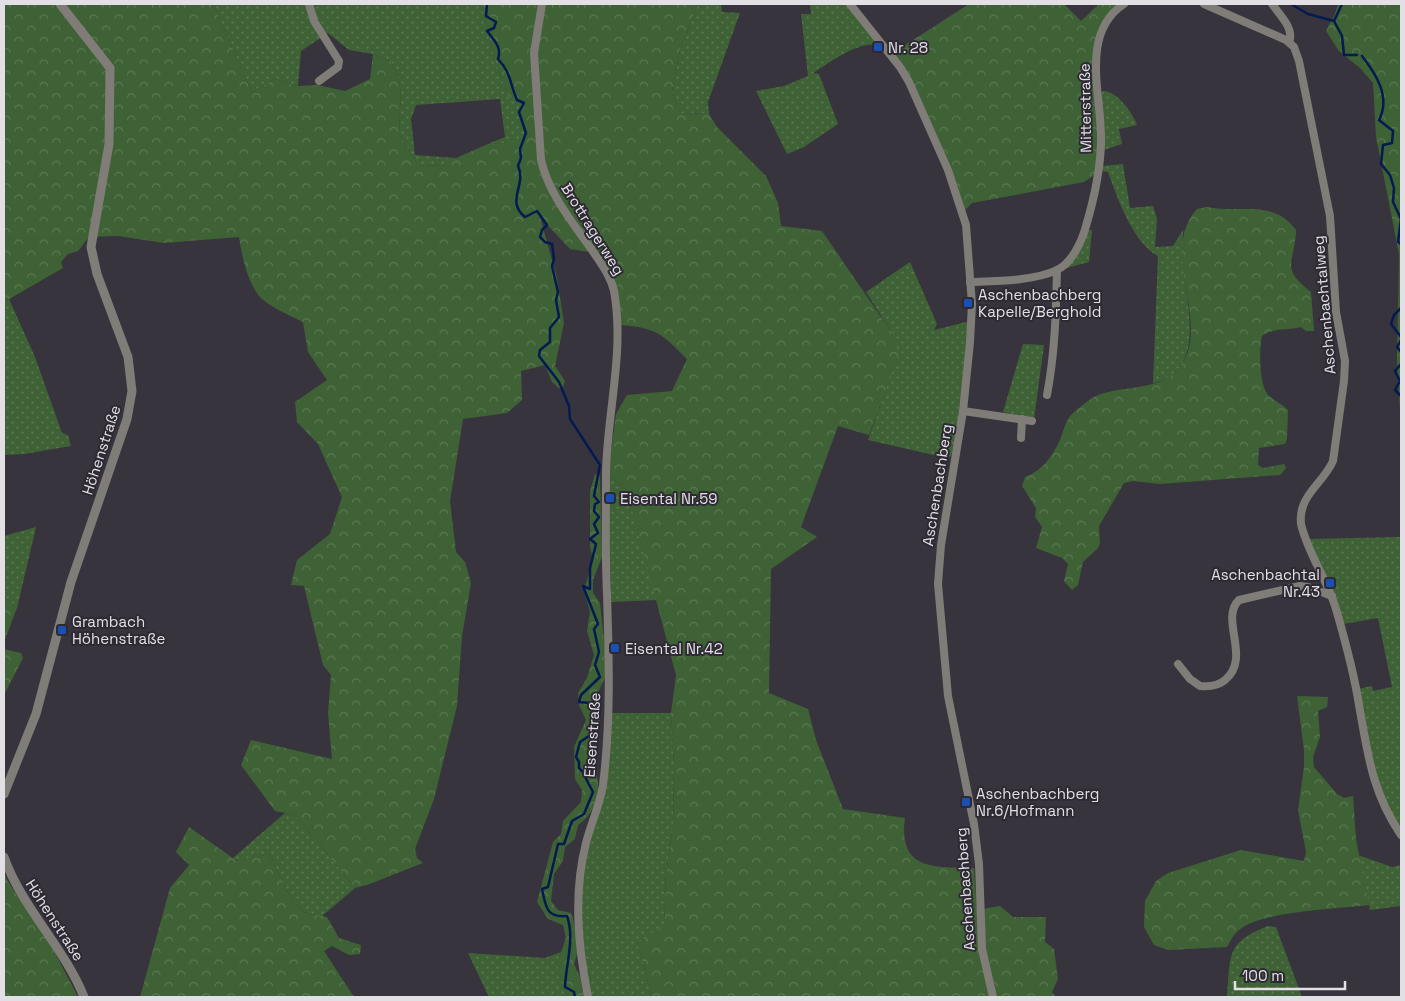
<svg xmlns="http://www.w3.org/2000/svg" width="1405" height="1001" font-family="'Space Grotesk',sans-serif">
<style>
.grass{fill:url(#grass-dots)}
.forest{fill:url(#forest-crowns)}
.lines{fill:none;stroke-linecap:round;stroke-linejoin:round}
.stream{stroke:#031b50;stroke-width:2.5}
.minor{stroke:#807c78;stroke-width:8}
.tertiary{stroke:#807c78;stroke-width:9}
.transit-dot{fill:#1a4fb4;stroke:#2e2a33;stroke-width:2}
.labels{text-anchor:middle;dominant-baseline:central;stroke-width:4;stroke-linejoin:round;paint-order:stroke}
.poi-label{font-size:15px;fill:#e2e0e5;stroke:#2e2a33;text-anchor:start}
.street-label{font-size:15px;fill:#e2e0e5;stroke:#2e2a33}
</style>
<defs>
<pattern id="grass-dots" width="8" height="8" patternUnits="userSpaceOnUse" patternTransform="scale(1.25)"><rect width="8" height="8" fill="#3e6235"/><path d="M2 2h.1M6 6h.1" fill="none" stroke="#5a7852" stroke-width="1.8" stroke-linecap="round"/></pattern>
<pattern id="forest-crowns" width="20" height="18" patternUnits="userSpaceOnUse" patternTransform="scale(1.25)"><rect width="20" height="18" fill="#3e6235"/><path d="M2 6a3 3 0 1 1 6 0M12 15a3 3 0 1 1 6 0" fill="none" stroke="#5a7852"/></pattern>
</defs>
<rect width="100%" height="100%" fill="#38343d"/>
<g class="grass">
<polygon points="213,4 481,4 494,57 509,98 519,96 526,142 488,144 505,137 500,99 416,105 411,119 415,155 456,158 446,166 418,165 399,134 401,86 391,61 373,54 349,50 328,33 301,51 298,86 275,79 252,92"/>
<polygon points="698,4 721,4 722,12 740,13 708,102 709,114 680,113 672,91 680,50"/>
<path d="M810,4h44l24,41c-20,-4 -49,18 -65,28l6,1 19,50 -34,23 -17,7 -31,-63 28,-5 24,-10 -7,-62h10z"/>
<path d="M1103,91c14,0 29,21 34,34l-18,4 3,15 -18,6 -4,-55z"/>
<path d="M1123,164l7,44 23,-2 4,13 -2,28 18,-1 10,-16c0,12 -1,24 0,35 3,39 25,106 -30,118l5,-127c-25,-13 -41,-59 -50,-84l-6,-1v-5z"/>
<polygon points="1088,230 1092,230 1089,262 1063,269"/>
<polygon points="910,262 937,324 934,330 966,322 970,325 955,441 951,456 947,458 868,440 898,354 892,333 866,292"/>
<polygon points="9,299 35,357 62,433 68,435 71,446 24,454 4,455 4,302"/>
<polygon points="1023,344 1044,345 1034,419 1003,412"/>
<polygon points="608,474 627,491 657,600 611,602"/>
<polygon points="36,527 17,608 4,596 4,536"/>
<polygon points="1401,537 1401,831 1376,783 1358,689 1372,686 1373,691 1392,687 1378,618 1343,624 1308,539"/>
<polygon points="612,713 671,713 674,765 673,825 666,874 664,927 637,942 652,997 590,997 579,911 581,877 602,796 610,715"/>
<polygon points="285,813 295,815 355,888 322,916 304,912 293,902 269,854 238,861 233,858"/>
<polygon points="1358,855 1392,867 1401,865 1401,906 1370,910"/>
<path d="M1268,926l8,1 26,70h-75c4,-42 -2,-54 41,-71z"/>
<polygon points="561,952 557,964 568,997 489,997 468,953 545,958"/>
</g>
<g class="forest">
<path d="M4,4h209l39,88 23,-13 23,7 19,-1 28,6 25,-12 3,-25 18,7 10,25 -2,48 19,31 27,1 11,-8 32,-14 37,-3 -6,-44 -10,1 -15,-41 -13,-53h217l-18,46 -8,41 8,22 29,1 8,13 49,49 12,27 3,23 41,5 70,102 7,21 -30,81 -31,-9 -37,101 16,10 -46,32 -2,124 39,16 8,31 27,69 62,9c-7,53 29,49 69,50l3,42 23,-4 13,11h33l-1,25 9,7 4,30 -6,13 4,5h-404l-15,-55 27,-16 2,-52 7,-49 1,-60 -3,-52 5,-38 -49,-184 -19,-17 8,-60 11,-19 45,-4 15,-32c-25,-25 -30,-31 -66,-34l-4,-36 -21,-36 -26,-4 -30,-32 17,61 7,45 -9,43 10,15 -3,9 -10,-8 -7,-17 -24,6 1,29 -15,13 -44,6 -13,82 6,51 9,10 6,21 -9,53 -5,70 -23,93 -19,50 2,9 6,5 -56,22 -12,3 -60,-73 -20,-4 -34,-46 10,-25 81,19 -4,-46 3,-38 -8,-10 -19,-79 -13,-1 6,-25 33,-26 12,-37 -24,-53 -21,-22 -2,-20 32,-22 -19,-28 -5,-30c-12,-6 -39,-17 -46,-29 -11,-16 -15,-38 -18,-56l-75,6 -46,-7 -29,1 -11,14 -10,3 -7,8 2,6 -59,34z"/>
<polygon points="969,4 1064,4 1081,21 1099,4 1118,4 1099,33 1099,132 1096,174 1084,182 972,203 965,210 951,169 893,53"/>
<polygon points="1338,4 1401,4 1401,426 1397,362 1399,254 1376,137 1373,83 1360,68 1339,51 1326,31 1335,14"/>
<path d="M1207,207c33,7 65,-9 89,23 -1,34 -17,37 15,62l3,39h-8l-5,-4c-14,4 -27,0 -39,9 -3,13 -3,49 6,59 6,6 14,9 20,15l-1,29 -2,5 -26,4 -1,17 5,3 21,-4 2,4 -6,7 -120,9 -27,-3 -9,2 -25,43 1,17 -2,5 -15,14 -5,23 -6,5 -8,-9 4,-17 -6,-6 -26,-10 6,-21 -7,-10 1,-9 -14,-22 3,-9c17,-6 27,-20 35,-37 4,-10 5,-19 13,-27 6,-5 14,-12 21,-16 26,-13 64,-4 85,-29 35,-43 -22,-115 18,-159z"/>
<path d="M595,474l5,2 2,81 -9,23v13l7,10 6,55 -1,19 -8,18c7,21 1,41 -6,62 11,25 11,51 -13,68l-3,14 -10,8 -2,14 -9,13 -3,27 7,9 13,3 4,13 3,24 -4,14 6,13 4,20h-16l-11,-33 9,-26 -3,-13 -15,-6 -11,-17 16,-60 8,-8 2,-13 18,-19 1,-12 -7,-11 -1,-32 12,-27 -7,-15 -1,-12 9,-15 7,-23 -7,-24 3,-19 -6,-22 9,-30 -3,-13v-55z"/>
<polygon points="4,596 17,608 4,642"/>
<polygon points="4,649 21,653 23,658 4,695"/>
<path d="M1297,696l31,1 -1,10 -9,4 2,26 -7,20 1,10 23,27 7,4 9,-2 3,43 13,66c-30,4 -111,6 -131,26 -5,4 -8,11 -11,16l-59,3 -14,-5 -10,-18 1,-26 11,-20 12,-8 73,-23 63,11 2,-9 -8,-42 6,-43v-17z"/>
<polygon points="189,827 237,861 269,854 293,902 304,912 327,917 339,938 361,945 360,954 349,955 332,946 324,951 354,997 140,997 170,888 189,865 176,852"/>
<polygon points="4,871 7,880 54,951 78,997 4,997"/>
</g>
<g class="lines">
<g class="stream">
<path d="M487,4l-1,12 10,6 -2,6 -7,3c7,9 15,16 11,28 14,15 11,23 19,41l7,3 -5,9 7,21 -6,16 1,9 -3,8c9,19 -13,35 7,51l12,-6 10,14 -5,5 -2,7 5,5 7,2 2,15 -2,7 6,26 -2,8 3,17 -9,11v14l-10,8 -1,6 20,26 10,24 1,13 30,46 -6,31 5,6 -4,2 -1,7 5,6 -5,7 4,9 -8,6 6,5 -6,24v21l-7,-3 15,38 -4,5 5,23 -4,13 5,12 -19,18 -2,7 11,1c5,10 6,15 -1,24l3,7 -12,8 -4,15 3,5v6l3,3 11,21 -9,22 -12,7 -8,23h-6l-10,43 -6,2c4,18 4,29 25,27 8,23 -1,47 -2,71l9,5 1,5"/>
<polyline points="1291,4 1308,14 1334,21"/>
<polyline points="1342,4 1334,21 1342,36 1344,55 1357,55"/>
<path d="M1362,56c14,18 29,41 17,64l14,11 -1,12 -9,2 -2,19 9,11 4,13 -1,14 8,17 -3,23 3,2"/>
<polyline points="1401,308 1394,315 1391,324 1401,337"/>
<polyline points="1401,340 1397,347 1401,352"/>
<polyline points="1401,364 1395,371 1400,381 1395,390 1401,396"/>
</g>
<g class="minor">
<polyline points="309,4 314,21 339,61 338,67 319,81"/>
<path d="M542,4l-8,49 7,107c8,35 33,64 53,93 8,12 17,24 20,38 11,60 -7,122 -8,182 0,40 -1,81 1,121 2,64 4,127 -4,191 -3,20 -12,38 -17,58 -13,51 -8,103 2,154"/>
<polyline points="850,4 900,67 909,82 948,170 966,225 972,304 970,342 963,411 941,545 938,584 948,696 974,824 979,864 982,949 993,997"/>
<path d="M1204,4l82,36 8,7 5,14 31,155 6,96 9,49 -1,20 -11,80c-10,23 -35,34 -32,63 7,30 26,55 35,85 9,31 18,64 23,96 9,50 13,87 42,130"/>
<path d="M1272,4c7,10 23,25 17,38"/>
<path d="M970,282c26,-1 64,-1 87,-12 15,-7 25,-29 29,-44 8,-27 14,-54 15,-82 2,-45 -23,-110 23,-140"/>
<path d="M1047,395c8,-42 9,-83 10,-125"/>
<polyline points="963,411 1032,421"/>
<polyline points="1021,438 1022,419"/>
<path d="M1178,664l12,15 10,7c9,1 18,0 25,-6 27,-22 -6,-61 14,-80l61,-14 8,1 24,9"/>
</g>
<g class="tertiary">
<polyline points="4,794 36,714 71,582 127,419 132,391 128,357 97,274 91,247 109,144 110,68 60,4"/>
<path d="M4,857c18,51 60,90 80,140"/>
</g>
</g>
<g class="transit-dot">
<rect x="873" y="42" width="10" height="10" rx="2.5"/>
<rect x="963" y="298" width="10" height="10" rx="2.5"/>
<rect x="605" y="493" width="10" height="10" rx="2.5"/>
<rect x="1325" y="578" width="10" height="10" rx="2.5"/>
<rect x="57" y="625" width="10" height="10" rx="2.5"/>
<rect x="610" y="643" width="10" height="10" rx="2.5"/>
<rect x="961" y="797" width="10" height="10" rx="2.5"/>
</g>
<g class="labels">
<g class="poi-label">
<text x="888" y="47">Nr. 28</text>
<text x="978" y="294">Aschenbachberg<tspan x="978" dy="17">Kapelle/Berghold</tspan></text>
<text x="620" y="498">Eisental Nr.59</text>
<text x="1320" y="574" text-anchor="end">Aschenbachtal<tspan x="1320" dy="17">Nr.43</tspan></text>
<text x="72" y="621">Grambach<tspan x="72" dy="17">Höhenstraße</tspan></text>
<text x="625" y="648">Eisental Nr.42</text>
<text x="976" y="793">Aschenbachberg<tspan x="976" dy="17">Nr.6/Hofmann</tspan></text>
</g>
<g class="street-label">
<text transform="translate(1085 108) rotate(-91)">Mitterstraße</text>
<text transform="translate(593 229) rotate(58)">Brottragerweg</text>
<text transform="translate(1324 305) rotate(-95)">Aschenbachtalweg</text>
<text transform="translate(101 450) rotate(-72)">Höhenstraße</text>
<text transform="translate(937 485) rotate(-81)">Aschenbachberg</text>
<text transform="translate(592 735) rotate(-86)">Eisenstraße</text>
<text transform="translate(965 889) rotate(-94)">Aschenbachberg</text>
<text transform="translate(55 920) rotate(57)">Höhenstraße</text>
</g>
</g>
<rect width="1405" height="1001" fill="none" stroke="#e2e0e5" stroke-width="10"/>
<path d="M1235 981v8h110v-8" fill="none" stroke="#e2e0e5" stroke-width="2.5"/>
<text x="1242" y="981" font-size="15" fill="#e2e0e5" stroke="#2e2a33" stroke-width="4" paint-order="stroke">100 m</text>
</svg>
